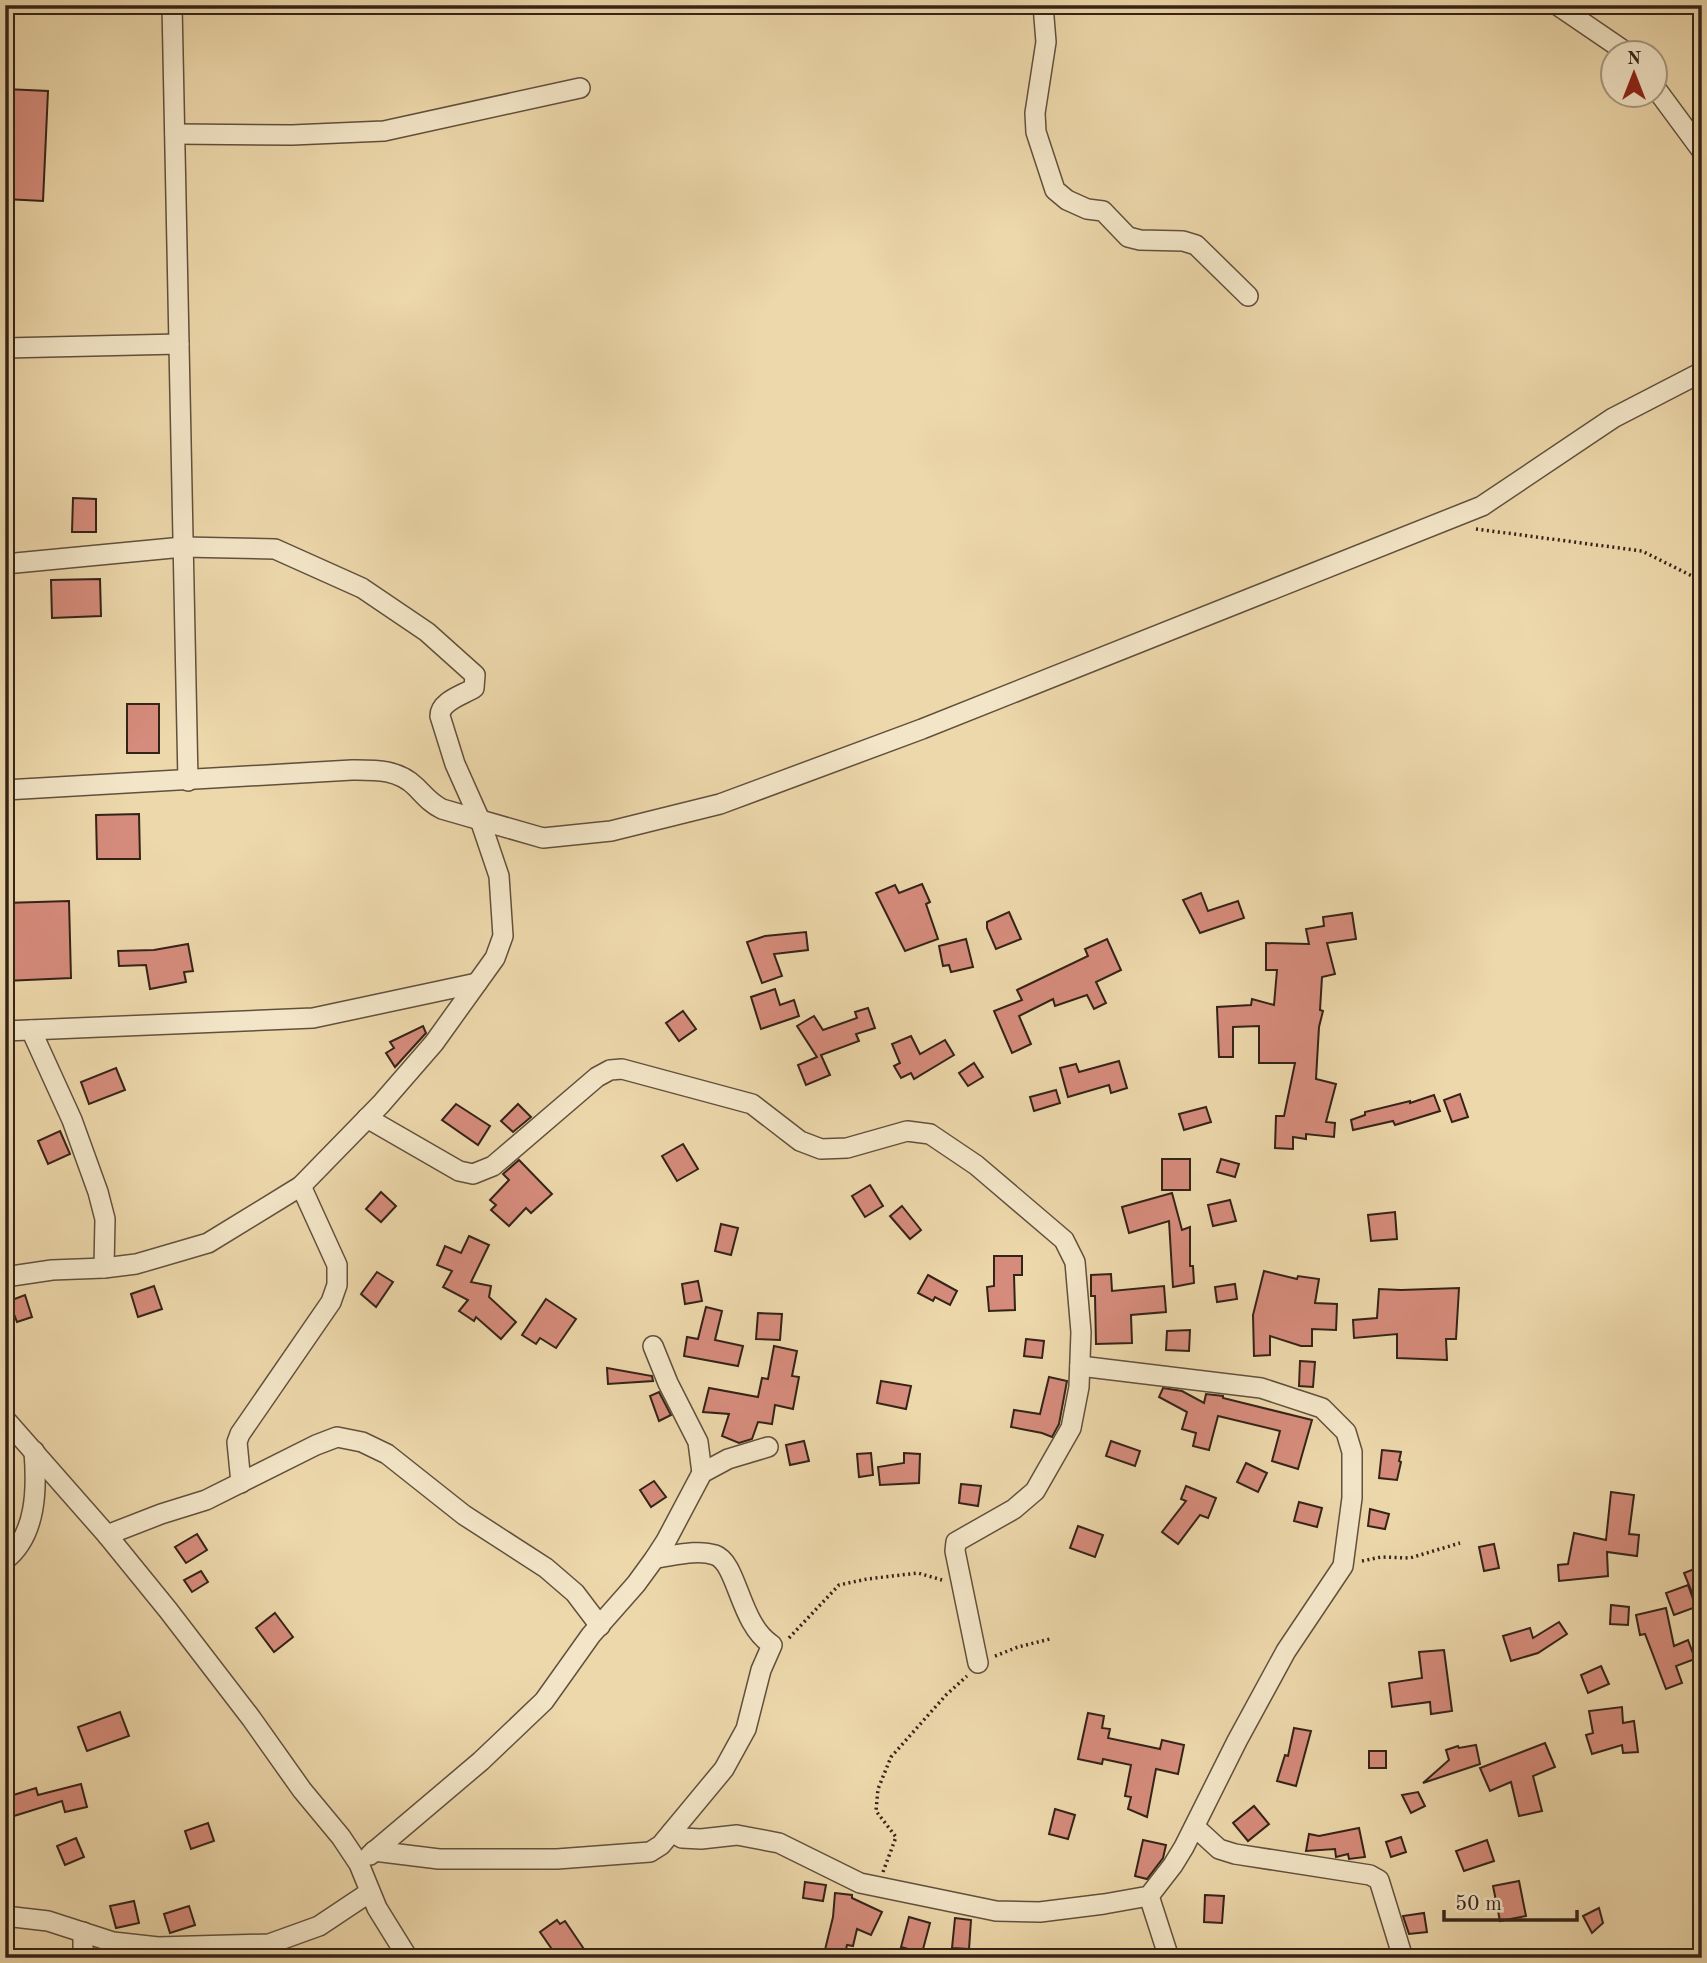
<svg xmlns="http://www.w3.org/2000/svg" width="1707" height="1963" font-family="'Old Standard TT',serif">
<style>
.building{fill:#d68c7c;stroke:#342318;stroke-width:2}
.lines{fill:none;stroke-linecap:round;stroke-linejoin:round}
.minor-casing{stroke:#62503d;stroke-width:22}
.path{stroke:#342318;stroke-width:3.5;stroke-dasharray:2 3.5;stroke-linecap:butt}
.minor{stroke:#f3e6c8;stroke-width:19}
</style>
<rect width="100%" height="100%" fill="#edd8ab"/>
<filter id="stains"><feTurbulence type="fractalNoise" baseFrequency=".00286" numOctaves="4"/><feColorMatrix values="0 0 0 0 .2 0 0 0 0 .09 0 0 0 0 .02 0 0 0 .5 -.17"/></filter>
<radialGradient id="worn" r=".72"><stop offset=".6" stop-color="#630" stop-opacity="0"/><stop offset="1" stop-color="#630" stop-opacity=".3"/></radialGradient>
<g class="building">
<polygon points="5,89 48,91 43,201 5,199"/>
<polygon points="73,498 96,499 96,532 72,532"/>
<polygon points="100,579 101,616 52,618 51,580"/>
<rect x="127" y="704" width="32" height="49"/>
<polygon points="139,814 140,859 97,859 96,815"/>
<polygon points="922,884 930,902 926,904 938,939 905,951 876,893 895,885 899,893"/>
<polygon points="1201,893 1208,911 1238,901 1244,918 1200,933 1183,900"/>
<polygon points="69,901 71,978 5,981 5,903"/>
<polygon points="1009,912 1021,939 996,949 987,928 987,922"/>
<polygon points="1352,913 1356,939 1327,943 1335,974 1322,977 1320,1010 1323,1011 1319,1027 1316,1079 1336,1084 1326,1122 1335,1123 1334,1137 1306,1134 1306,1139 1293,1137 1293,1149 1275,1148 1276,1116 1284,1116 1295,1063 1259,1063 1259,1026 1233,1027 1233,1057 1219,1057 1217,1007 1251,1005 1252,999 1274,1005 1277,970 1266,970 1266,943 1309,944 1306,929 1324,926 1323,917"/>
<polygon points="806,932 808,950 774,954 782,976 762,983 747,942 765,936"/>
<polygon points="966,939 973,967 951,972 949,965 943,966 939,946"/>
<polygon points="1107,939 1121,970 1096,982 1106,1003 1094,1009 1087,995 1055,1006 1053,999 1019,1016 1031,1044 1012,1053 994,1011 1022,1000 1017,990 1088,956 1085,949"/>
<polygon points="188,944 193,971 184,972 186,982 150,989 146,965 119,966 118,951 154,950"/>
<polygon points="775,989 780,1005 794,1000 799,1016 761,1029 751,997"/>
<polygon points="868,1008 875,1028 856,1034 859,1041 821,1055 830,1075 806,1085 798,1065 817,1057 797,1026 814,1016 823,1030 857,1018 855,1012"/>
<polygon points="683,1011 696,1029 679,1041 666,1023"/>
<polygon points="423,1026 426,1033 395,1067 386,1053 394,1048 390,1042"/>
<polygon points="911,1036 920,1054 945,1040 954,1055 914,1079 911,1073 901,1078 894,1066 900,1063 892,1044"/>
<polygon points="1119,1061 1127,1088 1111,1093 1109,1085 1068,1097 1060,1068 1076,1064 1079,1072"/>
<polygon points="974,1063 983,1077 968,1086 959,1073"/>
<polygon points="116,1068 125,1090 89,1104 81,1082"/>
<polygon points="1056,1090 1060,1103 1034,1111 1030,1097"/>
<polygon points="1460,1094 1468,1117 1452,1122 1444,1100"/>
<polygon points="1434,1095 1440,1111 1395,1125 1393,1121 1353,1130 1351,1120 1365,1115 1365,1112 1410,1101 1410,1103"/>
<polygon points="456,1104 490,1126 478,1145 442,1120"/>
<polygon points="518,1104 531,1117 513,1132 501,1121"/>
<polygon points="1206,1107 1211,1122 1184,1130 1179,1114"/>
<polygon points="60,1131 70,1154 48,1164 38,1141"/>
<polygon points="683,1144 698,1169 677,1181 662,1156"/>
<rect x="1162" y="1159" width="28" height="31"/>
<polygon points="1221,1159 1239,1164 1235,1177 1217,1172"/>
<polygon points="519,1160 552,1194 531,1213 526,1208 509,1226 491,1210 496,1205 490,1200 509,1180 503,1174"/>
<polygon points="870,1185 883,1206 865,1217 852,1196"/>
<polygon points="381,1192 396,1206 381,1222 366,1209"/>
<polygon points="1172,1193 1182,1230 1190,1227 1190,1266 1193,1266 1194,1283 1173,1287 1169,1221 1129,1233 1122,1207"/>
<polygon points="1230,1200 1236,1221 1213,1226 1208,1205"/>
<polygon points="902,1206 921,1230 910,1239 890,1216"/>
<polygon points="1395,1212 1397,1239 1371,1241 1368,1215"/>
<polygon points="721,1224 738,1228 731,1255 715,1251"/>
<polygon points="469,1236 489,1245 471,1282 491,1286 489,1297 516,1322 501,1339 476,1317 474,1321 459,1311 468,1300 443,1287 452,1271 437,1265 445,1246 461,1253"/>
<polygon points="994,1256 1022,1256 1022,1275 1014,1275 1015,1310 989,1311 987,1287 994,1286"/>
<polygon points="1264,1271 1297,1279 1298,1276 1319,1279 1315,1303 1337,1304 1336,1330 1312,1329 1312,1346 1301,1346 1270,1336 1270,1355 1254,1356 1253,1315"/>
<polygon points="377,1272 393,1282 376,1307 361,1294"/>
<polygon points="1111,1274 1112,1291 1164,1286 1166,1312 1131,1315 1132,1343 1096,1344 1095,1296 1091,1296 1091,1275"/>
<polygon points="928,1275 957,1291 950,1305 935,1297 933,1301 918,1293"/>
<polygon points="698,1281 702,1301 685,1304 682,1284"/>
<polygon points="1235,1284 1237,1299 1217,1302 1215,1287"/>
<polygon points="154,1286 162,1309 138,1317 131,1294"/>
<polygon points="1459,1288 1456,1339 1446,1339 1447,1360 1397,1358 1397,1334 1354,1338 1353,1320 1377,1318 1379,1289 1401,1290"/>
<polygon points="25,1295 32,1317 17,1322 9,1301"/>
<polygon points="546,1299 576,1319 556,1348 540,1338 536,1344 522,1335"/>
<polygon points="706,1307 722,1311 715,1340 743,1346 738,1366 684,1356 687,1337 698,1339"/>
<polygon points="758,1313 782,1314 780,1340 756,1339"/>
<polygon points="1190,1330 1189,1351 1166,1350 1167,1331"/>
<polygon points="1026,1339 1044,1341 1042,1358 1024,1356"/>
<polygon points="774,1346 797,1351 792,1376 799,1377 793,1409 775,1405 772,1424 758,1422 752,1439 739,1443 722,1436 729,1414 703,1412 709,1388 758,1397 762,1378 768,1379"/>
<polygon points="1300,1361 1315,1362 1313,1387 1299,1386"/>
<polygon points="607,1368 652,1376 653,1381 608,1384"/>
<polygon points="1049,1377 1067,1381 1059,1424 1052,1437 1042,1433 1011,1427 1014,1410 1040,1414"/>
<polygon points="881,1381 911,1386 906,1409 877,1403"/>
<polygon points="1163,1388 1182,1391 1204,1403 1206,1394 1223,1396 1223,1398 1312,1420 1298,1469 1272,1461 1280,1431 1218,1416 1209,1450 1193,1446 1196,1433 1182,1429 1187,1412 1159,1397"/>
<polygon points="659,1392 671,1415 659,1421 650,1396"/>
<polygon points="804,1441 809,1461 790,1465 786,1445"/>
<polygon points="1111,1441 1140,1451 1135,1466 1106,1456"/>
<polygon points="1382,1450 1401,1452 1399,1461 1401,1462 1397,1480 1379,1478"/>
<polygon points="871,1453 873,1475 859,1477 857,1454"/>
<polygon points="904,1453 920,1454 919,1483 880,1485 878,1467 904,1463"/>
<polygon points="1246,1463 1267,1473 1258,1492 1237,1482"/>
<polygon points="654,1481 666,1497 651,1507 640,1490"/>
<polygon points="961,1484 981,1486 978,1506 959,1503"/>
<polygon points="1186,1486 1216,1498 1208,1518 1200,1515 1178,1544 1162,1532 1186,1501 1181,1499"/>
<polygon points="1611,1492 1634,1495 1629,1534 1639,1535 1637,1556 1607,1552 1608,1576 1559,1581 1558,1565 1568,1564 1574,1533 1606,1540"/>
<polygon points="1299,1502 1322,1508 1317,1527 1294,1521"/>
<polygon points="1370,1509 1389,1514 1385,1529 1368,1526"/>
<polygon points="1078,1526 1103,1535 1095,1557 1070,1548"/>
<polygon points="197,1534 207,1550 186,1563 175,1547"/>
<polygon points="1494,1544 1499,1568 1484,1571 1479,1547"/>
<polygon points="1702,1566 1702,1615 1701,1615 1684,1573"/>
<polygon points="201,1571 208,1582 192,1592 184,1580"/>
<polygon points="1688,1585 1696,1607 1674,1615 1666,1593"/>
<polygon points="1611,1605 1629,1607 1628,1625 1610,1624"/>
<polygon points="1666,1608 1674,1646 1688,1640 1695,1659 1676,1666 1682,1683 1666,1689 1645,1634 1640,1635 1636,1615"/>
<polygon points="275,1613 293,1637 274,1652 256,1628"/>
<polygon points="1559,1622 1567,1634 1538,1653 1511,1661 1503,1636 1530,1628 1533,1638"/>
<polygon points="1444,1650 1452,1711 1431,1714 1430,1702 1392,1707 1389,1683 1422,1678 1419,1652"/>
<polygon points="1601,1666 1609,1684 1588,1693 1581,1675"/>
<polygon points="1622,1707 1623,1723 1634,1721 1638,1752 1623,1753 1622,1745 1592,1754 1586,1735 1593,1733 1589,1711"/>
<polygon points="120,1712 129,1736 87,1751 78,1727"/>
<polygon points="1088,1713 1104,1716 1102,1728 1110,1729 1108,1738 1160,1749 1162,1740 1184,1745 1178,1774 1156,1769 1147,1817 1128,1809 1131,1797 1125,1796 1131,1765 1103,1759 1102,1764 1078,1759"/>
<polygon points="1294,1728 1311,1731 1296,1786 1277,1781 1285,1755 1288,1756"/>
<polygon points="1545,1743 1555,1767 1533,1776 1542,1811 1519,1816 1511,1782 1490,1791 1480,1768"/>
<polygon points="1476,1745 1480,1764 1423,1783 1449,1760 1446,1750 1458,1746 1459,1748"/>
<rect x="1369" y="1751" width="17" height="17"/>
<polygon points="81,1784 87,1807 65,1812 62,1801 14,1816 7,1797 36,1788 38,1795"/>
<polygon points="1418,1792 1425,1806 1411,1813 1402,1795"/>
<polygon points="1254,1806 1269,1824 1248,1841 1233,1823"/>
<polygon points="1055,1809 1075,1815 1068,1839 1049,1834"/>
<polygon points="208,1823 214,1841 191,1849 185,1831"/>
<polygon points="1359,1828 1365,1857 1349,1859 1348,1854 1336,1857 1335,1849 1306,1851 1309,1834 1319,1836"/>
<polygon points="1401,1837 1406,1852 1391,1857 1386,1842"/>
<polygon points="76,1838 84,1857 65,1865 57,1846"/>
<polygon points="1143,1840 1166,1845 1163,1858 1147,1879 1135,1876"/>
<polygon points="1487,1840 1494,1861 1464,1871 1456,1851"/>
<polygon points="1519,1881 1526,1916 1500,1921 1493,1886"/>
<polygon points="805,1882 826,1885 823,1901 803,1898"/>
<polygon points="835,1893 852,1895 852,1898 882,1912 871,1935 857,1929 853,1946 847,1945 844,1958 823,1958 833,1917"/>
<polygon points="1205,1895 1224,1896 1222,1923 1204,1922"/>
<polygon points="134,1901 139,1923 116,1928 110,1906"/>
<polygon points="189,1906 195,1925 170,1933 164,1914"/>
<polygon points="1599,1908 1603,1923 1592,1933 1583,1916"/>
<polygon points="1424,1913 1427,1932 1409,1934 1403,1916"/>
<polygon points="909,1917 930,1923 922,1953 901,1947"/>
<polygon points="955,1918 971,1920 969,1949 952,1948"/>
<polygon points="557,1920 560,1924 565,1921 590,1958 558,1958 540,1932"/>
</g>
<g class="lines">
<defs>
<g id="minor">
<polyline points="172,5 188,781"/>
<polyline points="1043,5 1046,42 1035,113 1036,132 1055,190 1067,200 1087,209 1103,211 1128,237 1140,240 1183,241 1196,245 1248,296"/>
<polyline points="1557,5 1626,52"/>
<polyline points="1654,86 1702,151"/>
<polyline points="175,134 292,135 384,131 580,88"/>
<polyline points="5,348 179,344"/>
<path d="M5,564l178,-17 92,2 87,39 65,44 48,43 -1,13c-11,7 -34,13 -34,28l15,48 25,56 19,56 4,60 -8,22 -61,85 -53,61 -80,82 -93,57 -72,21 -32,4 -52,2 -47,7"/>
<path d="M5,790l347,-20c23,0 46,-1 64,17 9,9 14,16 26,22l101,29 68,-7 109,-27 202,-75 560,-223 131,-88 89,-46"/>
<polyline points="31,1030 72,1120 98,1192 105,1219 104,1268"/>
<polyline points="5,1031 313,1018 477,983"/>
<polyline points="367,1118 459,1171 473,1174 493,1166 597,1077 610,1070 622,1069 752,1104 800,1141 821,1149 847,1148 907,1131 930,1134 976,1165 1064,1240 1075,1262 1081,1332 1079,1387 1071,1428 1035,1491 1014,1509 956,1542 955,1551 978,1663"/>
<polyline points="653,1346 668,1383 698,1442 702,1473"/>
<polyline points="5,1419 107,1535 168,1610 251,1718 302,1790 341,1837 359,1864 377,1908 408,1958"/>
<polyline points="241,1483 237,1442 240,1434 331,1302 337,1285 337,1265 301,1186"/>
<polyline points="107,1535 161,1514 206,1500 316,1445 337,1437 362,1442 387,1454 464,1515 546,1568 575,1593 600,1626"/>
<path d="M5,1560c32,-25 32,-72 29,-109"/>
<polyline points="1195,1827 1219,1849 1235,1854 1370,1875 1379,1880 1403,1958"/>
<polyline points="672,1832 682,1838 701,1839 737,1835 779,1843 860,1883 996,1911 1040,1912 1104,1904 1149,1896 1173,1865 1184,1847 1237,1741 1286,1651 1343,1566 1352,1498 1352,1452 1346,1432 1322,1408 1261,1388 1080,1366"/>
<path d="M374,1851l65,8h118l93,-7 11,-7 63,-76 22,-40 15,-59 11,-25c-33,-21 -34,-82 -57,-90 -18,-6 -42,1 -60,3"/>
<polyline points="370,1855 481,1761 544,1701 591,1635 636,1584 655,1558 666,1541 702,1473 728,1459 768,1447"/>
<polyline points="1149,1896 1169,1958"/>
<polyline points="5,1916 48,1921 113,1942 158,1947 269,1944 319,1926 370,1892"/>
<polyline points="83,1958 83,1932"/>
</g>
</defs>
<use href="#minor" class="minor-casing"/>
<g class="path">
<polyline points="1476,529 1642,551 1702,581"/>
<polyline points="1362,1561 1381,1557 1410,1558 1460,1543"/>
<polyline points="789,1638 839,1585 867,1579 918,1573 942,1580"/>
<polyline points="995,1656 1018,1647 1050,1639"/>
<polyline points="883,1872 896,1837 876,1811 878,1789 891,1757 946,1695 967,1676"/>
</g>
<use href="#minor" class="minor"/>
</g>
<rect width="1707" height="1963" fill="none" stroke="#edd8ab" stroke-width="28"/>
<rect x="7" y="7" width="1693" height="1949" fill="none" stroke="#342318" stroke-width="3.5"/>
<rect x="14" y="14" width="1679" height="1935" fill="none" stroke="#342318" stroke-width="2"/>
<g transform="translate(1634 74)"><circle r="33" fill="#f3e6c8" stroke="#a79882" stroke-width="2"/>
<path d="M0-5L12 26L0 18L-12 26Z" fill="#8f2418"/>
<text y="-10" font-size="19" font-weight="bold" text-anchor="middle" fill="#342318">N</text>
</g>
<path d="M1444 1910v10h133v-10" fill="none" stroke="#342318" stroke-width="3.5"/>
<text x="1455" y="1910" font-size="21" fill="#342318" stroke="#f3e6c8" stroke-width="5" paint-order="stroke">50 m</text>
<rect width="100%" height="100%" filter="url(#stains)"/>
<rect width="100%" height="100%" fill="url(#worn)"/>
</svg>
